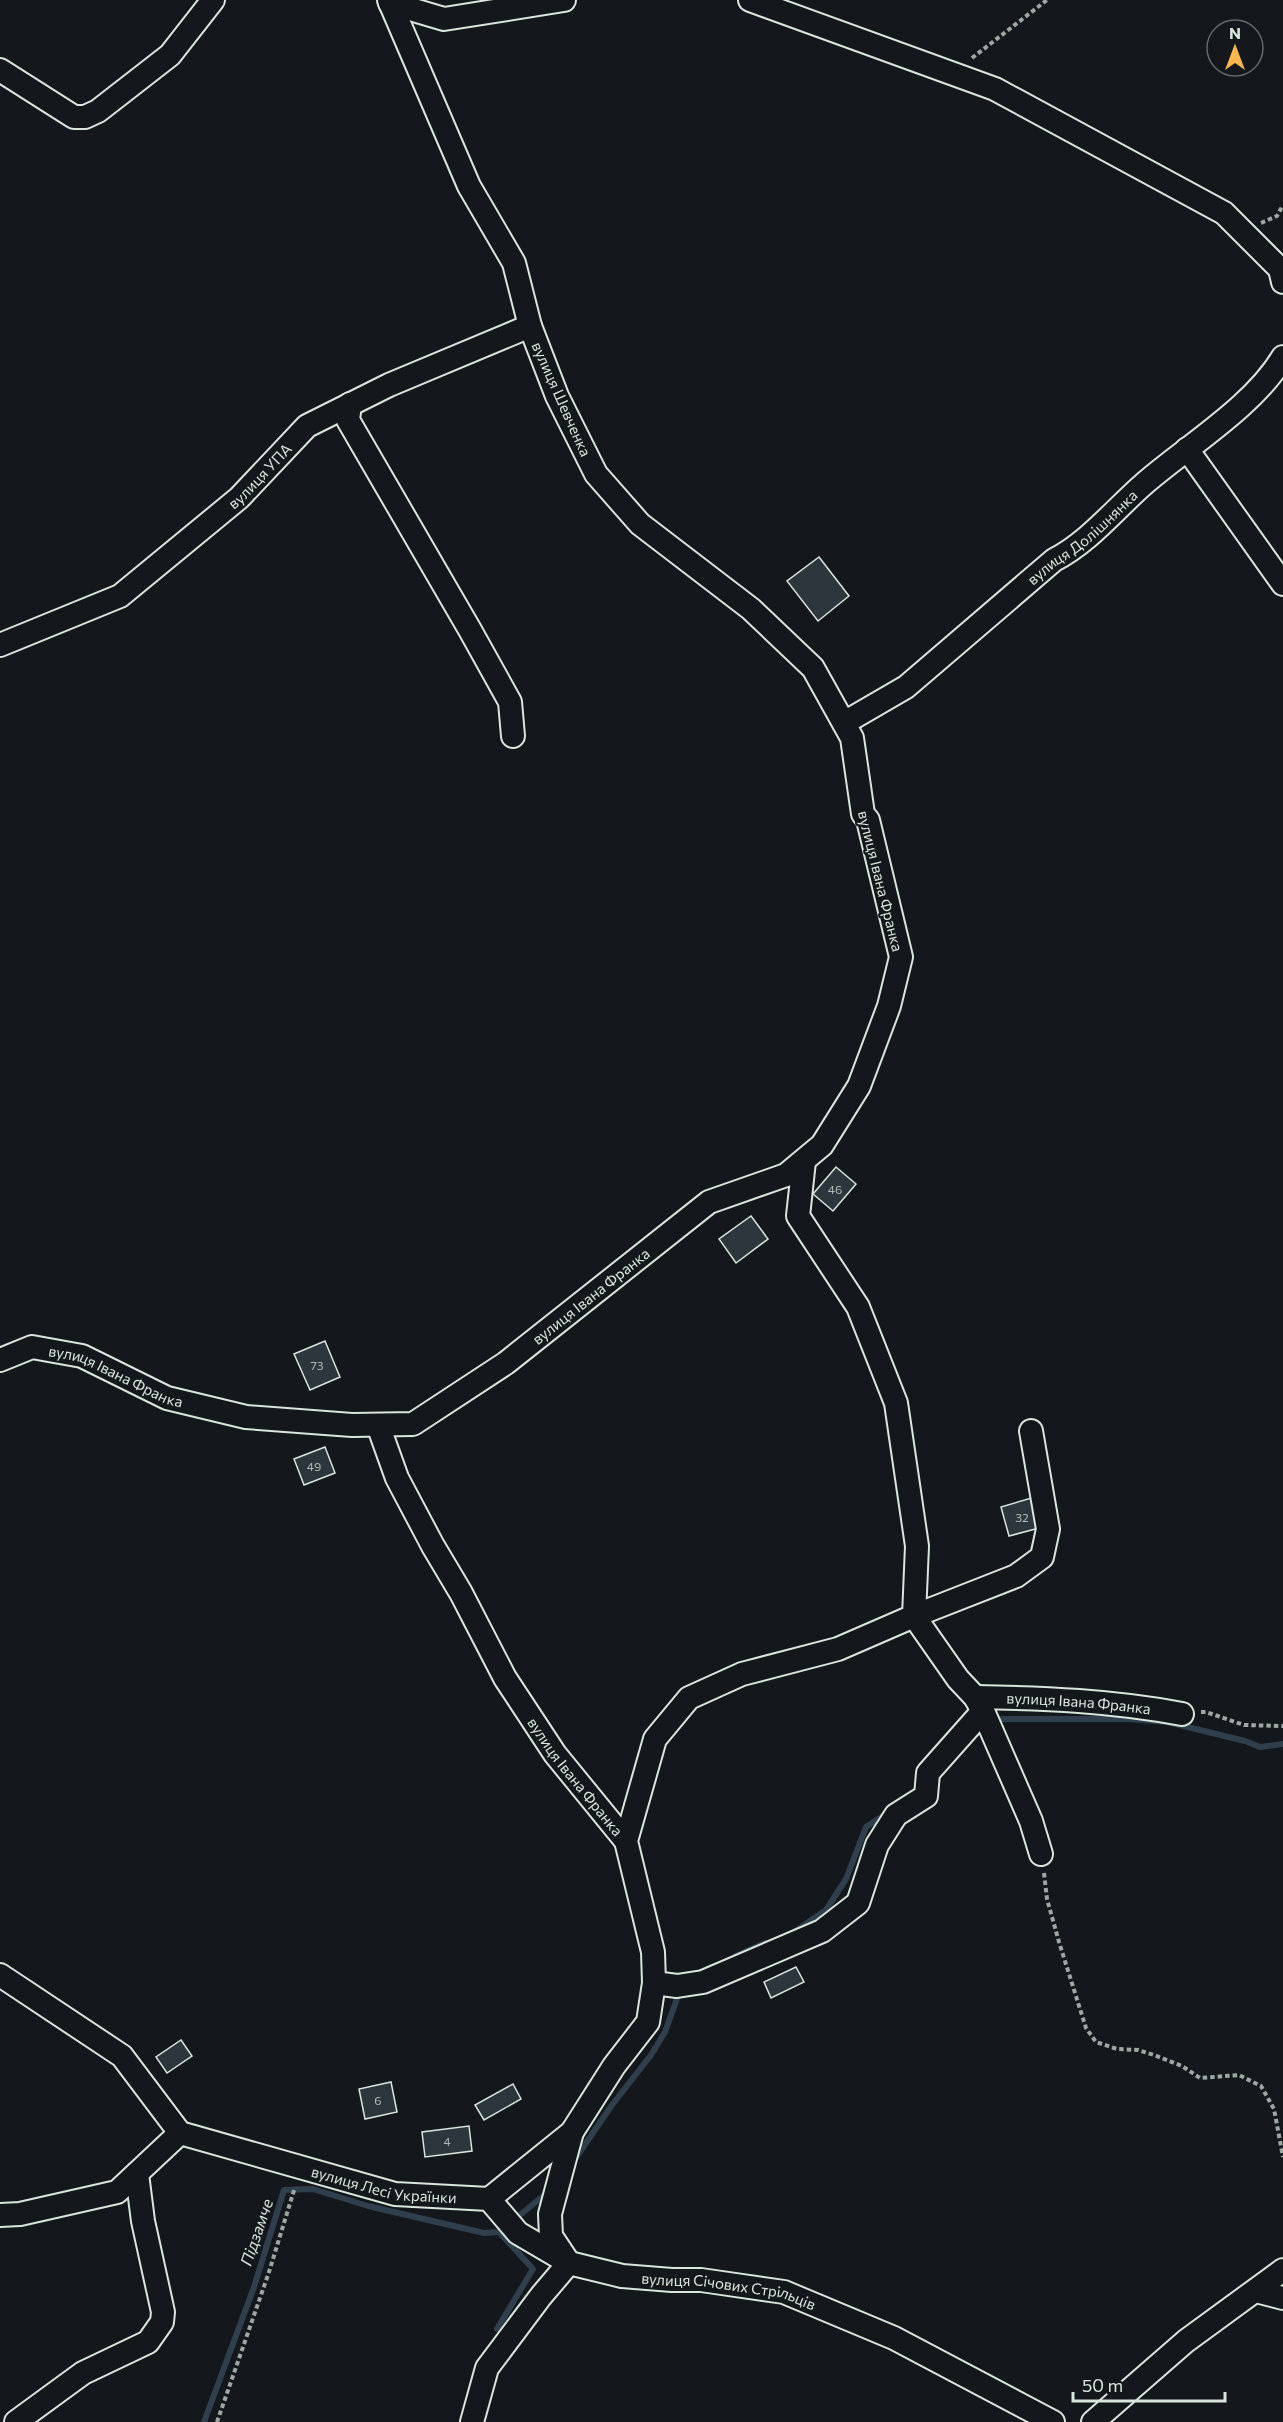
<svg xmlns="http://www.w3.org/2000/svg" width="1283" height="2422" font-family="Commissioner,sans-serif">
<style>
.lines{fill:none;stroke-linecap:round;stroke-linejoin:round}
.stream{stroke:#2f3f4d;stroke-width:6}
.building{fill:#2c363c;stroke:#d8e6dc;stroke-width:1.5}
.minor-casing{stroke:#d8e6dc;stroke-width:26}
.path{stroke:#9da8a2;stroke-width:4;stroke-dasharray:4.5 3;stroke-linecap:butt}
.minor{stroke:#14181c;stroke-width:22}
.labels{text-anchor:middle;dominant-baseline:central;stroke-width:4.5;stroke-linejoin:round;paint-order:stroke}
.number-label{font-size:12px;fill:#adbab4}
.street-label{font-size:15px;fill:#d8e6dc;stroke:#14181c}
.water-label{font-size:16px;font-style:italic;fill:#d8e6dc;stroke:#14181c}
</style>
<rect width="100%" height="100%" fill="#14181c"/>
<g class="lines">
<g class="stream">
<polyline points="997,1719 1128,1719 1167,1722 1245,1741 1260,1747 1283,1744"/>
<polyline points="794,1932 826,1910 846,1879 866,1827 886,1814"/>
<polyline points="736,1956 765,1943"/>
<polyline points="573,2162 612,2105 651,2055 665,2032 678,1996"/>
<polyline points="514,2220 548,2192"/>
<polyline points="497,2329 533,2269 499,2232 501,2230"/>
<polyline points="204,2422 254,2287 284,2190 313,2189 368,2206 484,2233 499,2232"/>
</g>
</g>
<g class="building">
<polygon points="819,557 849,596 818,621 787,581"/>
<polygon points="836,1167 856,1184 833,1211 813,1194"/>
<polygon points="751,1216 768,1239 736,1263 719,1239"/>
<polygon points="325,1341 340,1377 310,1390 294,1354"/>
<polygon points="325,1447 335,1473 304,1485 294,1459"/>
<polygon points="1035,1497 1043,1527 1009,1536 1001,1507"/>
<polygon points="796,1967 804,1982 771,1998 764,1982"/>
<polygon points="181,2040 192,2056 167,2073 156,2057"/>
<polygon points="391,2082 397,2112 365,2119 359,2089"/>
<polygon points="513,2084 521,2099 484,2120 475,2105"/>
<polygon points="469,2126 472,2151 425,2157 422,2132"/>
</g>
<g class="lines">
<defs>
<g id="minor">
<polyline points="750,0 995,89 1224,213 1280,269 1283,282"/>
<polyline points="390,3 444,19 564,0"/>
<polyline points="0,70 74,117 85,117 98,111 170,55 213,0"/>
<polyline points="350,404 348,420 470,630 510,702 513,736"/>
<polyline points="1187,449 1283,584"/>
<path id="s1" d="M0,645l120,-49 119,-98 68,-72 82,-41 141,-59"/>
<path id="s2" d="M844,723l62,-36 148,-127c35,-18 61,-51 91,-77 44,-38 108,-76 138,-126"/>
<path id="s3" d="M0,1360l32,-13 50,9 85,42 79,19 106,8 61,-1 93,-61 203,-161 77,-27 36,-30 37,-59 30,-80 12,-49 -33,-137 -5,-6 -11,-76 -39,-70 -62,-59 -111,-85 -44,-50 -39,-78 -27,-70 -16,-63 -45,-77 -80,-186"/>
<path id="s4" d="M378,1425l19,53 36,68 28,47 44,85 50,76 71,87"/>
<path id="s5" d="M975,1697c69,1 139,4 207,17"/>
<polyline points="983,1711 1031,1821 1041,1854"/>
<path id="s6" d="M0,1975l122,81 58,77 215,61 94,5 29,34 46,27"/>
<polyline points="654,1983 677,1986 703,1982 822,1931 858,1903 877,1845 896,1815 926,1796 928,1773 983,1711 975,1697 958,1679 914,1616 1016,1576 1042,1557 1048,1529 1031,1431"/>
<polyline points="489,2199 572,2132"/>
<polyline points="0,2215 20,2214 117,2192 180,2133"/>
<polyline points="569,2263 551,2236 550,2214 572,2132 614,2066 648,2022 654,1983 653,1952 626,1841 655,1739 689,1698 742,1674 838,1649 914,1616 917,1546 896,1403 858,1307 798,1216 804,1161"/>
<polyline points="1256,2291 1283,2298"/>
<polyline points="16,2422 83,2373 148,2342 162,2322 163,2312 143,2221 137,2174"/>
<path id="s7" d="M472,2422l15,-54 54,-72 28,-33 53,13 50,4h29l83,12 110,46 159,84"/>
<polyline points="1093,2422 1186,2341 1283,2270"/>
</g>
</defs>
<use href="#minor" class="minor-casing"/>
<g class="path">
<polyline points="972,58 1047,0"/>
<polyline points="1261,223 1277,216 1283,205"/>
<polyline points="1201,1712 1206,1712 1244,1725 1283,1726"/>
<polyline points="1044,1873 1047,1899 1059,1942 1086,2028 1096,2042 1117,2049 1138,2050 1154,2055 1182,2066 1200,2078 1239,2075 1261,2086 1274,2109 1283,2157"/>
<polyline points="217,2422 269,2272 295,2187"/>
</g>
<use href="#minor" class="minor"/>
</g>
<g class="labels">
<g class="number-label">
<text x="835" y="1189">46</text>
<text x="317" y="1365">73</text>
<text x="314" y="1466">49</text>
<text x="1022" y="1517">32</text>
<text x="378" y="2100">6</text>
<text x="447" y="2141">4</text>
</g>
<g class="street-label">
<text transform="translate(562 399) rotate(66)">вулиця Шевченка</text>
<text stroke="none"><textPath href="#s1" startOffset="314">вулиця УПА</textPath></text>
<text stroke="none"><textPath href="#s2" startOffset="303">вулиця Долішнянка</textPath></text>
<text transform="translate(881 881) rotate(76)">вулиця Івана Франка</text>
<text stroke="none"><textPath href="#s3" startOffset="648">вулиця Івана Франка</textPath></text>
<text stroke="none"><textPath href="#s3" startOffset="124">вулиця Івана Франка</textPath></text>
<text stroke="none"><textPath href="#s5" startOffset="104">вулиця Івана Франка</textPath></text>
<text stroke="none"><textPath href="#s4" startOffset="405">вулиця Івана Франка</textPath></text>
<text stroke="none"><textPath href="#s6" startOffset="454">вулиця Лесі Українки</textPath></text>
<text stroke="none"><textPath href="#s7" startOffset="352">вулиця Січових Стрільців</textPath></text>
</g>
<g class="water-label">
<text transform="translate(256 2232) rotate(-71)">Підзамче</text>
</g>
</g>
<g transform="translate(1235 48)"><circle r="28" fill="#14181c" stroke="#626a69" stroke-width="1.5"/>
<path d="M0-4.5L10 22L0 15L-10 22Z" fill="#ffb74d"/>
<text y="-9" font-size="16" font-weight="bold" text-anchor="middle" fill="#d8e6dc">N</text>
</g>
<path d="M1073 2392v9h152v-9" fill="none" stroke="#d8e6dc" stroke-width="3"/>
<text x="1082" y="2392" font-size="18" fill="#d8e6dc" stroke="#14181c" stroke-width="4.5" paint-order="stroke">50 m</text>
</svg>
